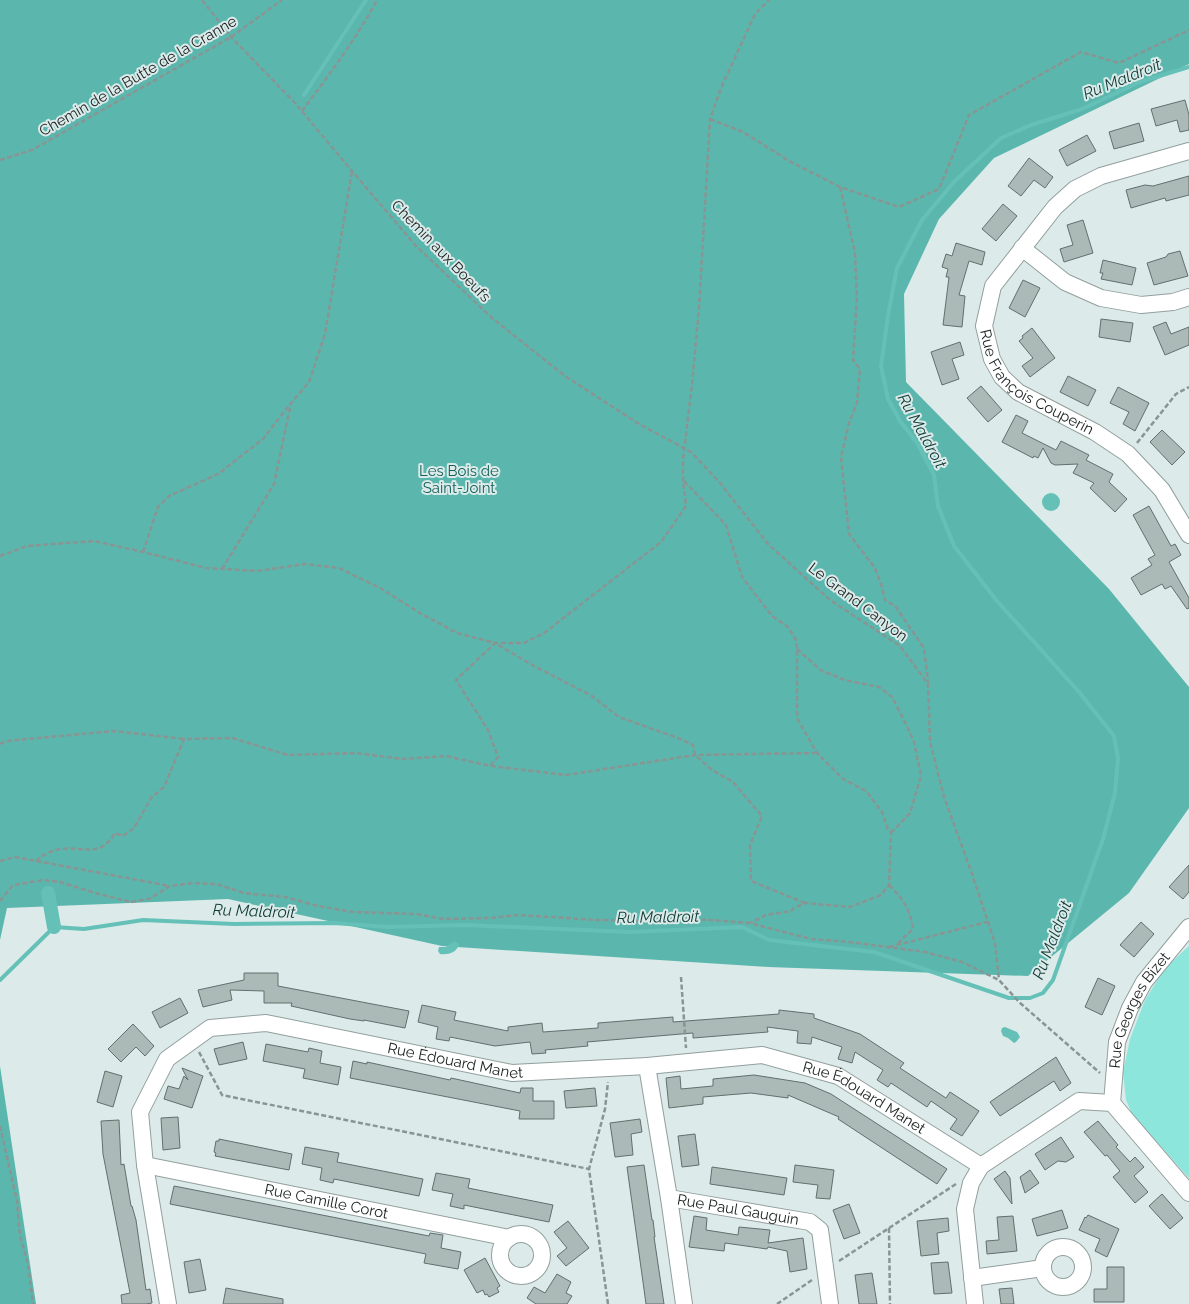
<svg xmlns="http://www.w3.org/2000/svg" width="1189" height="1304" font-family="Raleway,sans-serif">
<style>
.green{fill:#8de6dc}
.forest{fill:#5bb7ae}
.water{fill:#65c1b7}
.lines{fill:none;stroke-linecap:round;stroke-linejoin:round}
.stream{stroke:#65c1b7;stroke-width:4}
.canal{stroke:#65c1b7;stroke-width:14}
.building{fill:#abb9b7;stroke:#626f6d}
.street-casing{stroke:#919f9d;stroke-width:18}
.path{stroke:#899593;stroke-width:2.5;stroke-dasharray:5 2.5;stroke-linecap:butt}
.street{stroke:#fff;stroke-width:16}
.labels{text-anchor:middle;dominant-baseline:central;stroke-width:4;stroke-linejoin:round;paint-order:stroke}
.street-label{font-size:15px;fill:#1b2120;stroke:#dcebe9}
.park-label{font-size:15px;fill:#14615b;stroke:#dcebe9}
.water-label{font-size:16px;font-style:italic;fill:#0f3b37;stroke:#dcebe9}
</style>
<rect width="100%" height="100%" fill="#dcebe9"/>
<polygon class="green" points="1189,946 1189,1178 1132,1114 1126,1100 1123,1072 1130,1039 1145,1000 1165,968"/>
<g class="forest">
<polygon points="0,0 1189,0 1189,64 994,158 939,219 904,294 906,382 1109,589 1189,687 1189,808 1129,893 1028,976 768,967 442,946 228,899 7,908 0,940"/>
<polygon points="0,1066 36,1304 0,1304"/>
</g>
<g class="water">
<circle cx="1051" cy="502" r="9"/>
<path d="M454,941l4,2 1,2c-3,8 -11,10 -19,9l-2,-3 1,-4h7z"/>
<polygon points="1005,1027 1017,1032 1020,1037 1016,1042 1014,1043 1008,1038 1003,1036 1001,1031 1002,1028"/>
</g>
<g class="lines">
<g class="stream">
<polyline points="304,95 366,0"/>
<polyline points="0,980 54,927 84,929 143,920 234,924 334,923 388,927 465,925 630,932 742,927 769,940 874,952 1009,998 1030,998 1043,993 1053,980 1103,839 1115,793 1118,758 1114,736 1079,692 997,601 954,546 938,506 934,475 918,444 900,421 888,399 881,366 888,316 897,268 922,220 954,182 1001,138 1031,125 1082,109 1140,82 1189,67"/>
</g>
<polyline class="canal" points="48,893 54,927"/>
</g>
<g class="building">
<polygon points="1185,100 1189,115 1189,130 1180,132 1177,120 1156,126 1151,109"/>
<polygon points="1139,123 1144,141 1114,149 1109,132"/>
<polygon points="1087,135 1096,151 1067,166 1059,150"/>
<polygon points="1029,158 1053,177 1045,188 1034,180 1021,196 1008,186"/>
<polygon points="1189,176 1189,195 1166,201 1165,198 1131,208 1126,190 1145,185 1153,186"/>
<polygon points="1003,204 1017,216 996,241 982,229"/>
<polygon points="1083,220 1093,253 1064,262 1060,249 1073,245 1067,225"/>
<polygon points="956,243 985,252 982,265 969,261 959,295 965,296 962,327 943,325 949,277 946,277 948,269 942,267 946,254 952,256"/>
<polygon points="1180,251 1188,276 1154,285 1147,263 1166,257 1168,254"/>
<polygon points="1103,260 1136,268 1132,285 1101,279 1103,273 1100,273"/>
<polygon points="1023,280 1040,288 1025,317 1009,308"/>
<polygon points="1101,319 1133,323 1130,342 1099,337"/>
<polygon points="1166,322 1171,334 1189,327 1189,345 1165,355 1153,327"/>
<polygon points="1032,328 1055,358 1030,377 1022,366 1033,358 1019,341 1023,338 1022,336"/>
<polygon points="960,342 964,355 952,359 959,379 942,385 931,352"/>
<polygon points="1068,376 1096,390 1088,406 1060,392"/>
<polygon points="981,386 1002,410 988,422 967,398"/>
<polygon points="1118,387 1149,403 1135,431 1123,424 1129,412 1110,403"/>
<polygon points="1016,415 1028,421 1022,433 1056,450 1061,441 1089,455 1086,460 1113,474 1109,482 1127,499 1115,512 1090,488 1094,483 1073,473 1078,464 1055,465 1051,463 1043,448 1038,458 1034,456 1033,458 1002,442"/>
<polygon points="1162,430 1185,452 1172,465 1150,442"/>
<polygon points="1149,506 1171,546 1175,544 1181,555 1169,562 1189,598 1189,608 1187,609 1171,586 1165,589 1162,584 1141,595 1131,578 1152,565 1148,559 1155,555 1133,515"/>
<polygon points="1189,865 1189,892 1183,899 1169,887"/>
<polygon points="1141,922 1154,934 1134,957 1120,945"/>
<polygon points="244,973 278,973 278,986 409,1011 405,1028 364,1020 364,1021 350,1019 291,1006 292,1003 264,1003 264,991 230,990 232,1000 203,1007 198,990 244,980"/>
<polygon points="1098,978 1115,986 1102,1015 1085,1007"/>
<polygon points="180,998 188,1013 160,1028 152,1012"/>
<polygon points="422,1005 456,1012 454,1020 508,1031 508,1027 542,1023 543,1032 598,1028 598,1023 673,1017 673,1022 779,1014 779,1010 814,1014 814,1018 860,1034 904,1063 900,1068 946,1098 950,1092 979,1111 962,1136 950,1129 957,1119 931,1101 927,1107 891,1083 888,1087 877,1080 883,1070 855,1052 852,1063 838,1059 842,1047 812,1037 811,1044 797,1043 798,1031 767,1027 768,1032 693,1038 693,1033 587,1042 588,1046 545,1050 546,1053 532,1054 530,1042 495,1046 450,1037 449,1041 436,1039 438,1027 418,1022"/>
<polygon points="133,1024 154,1046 145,1056 136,1047 121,1062 108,1049"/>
<polygon points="243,1042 247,1059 219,1065 214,1049"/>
<polygon points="266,1044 308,1052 309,1048 322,1051 320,1063 341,1067 338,1085 303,1078 305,1069 263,1061"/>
<polygon points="1056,1057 1071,1083 1060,1091 1054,1081 1000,1116 990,1102"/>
<polygon points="353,1061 367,1064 367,1062 450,1080 451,1078 520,1093 521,1088 533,1088 533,1101 554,1101 554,1119 519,1119 520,1111 350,1078"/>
<polygon points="182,1068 203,1076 192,1108 164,1099 168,1086 179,1089 184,1076 188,1080"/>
<polygon points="105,1071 122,1076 113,1107 97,1102"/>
<polygon points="754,1075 805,1083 831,1094 947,1169 937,1184 838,1119 839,1117 788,1095 788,1098 751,1093 703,1097 703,1104 669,1108 666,1078 680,1076 681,1089 713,1086 713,1079"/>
<polygon points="595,1088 597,1106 566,1108 564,1091"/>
<polygon points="178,1117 180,1148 163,1150 161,1118"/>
<polygon points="640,1119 642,1132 631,1134 633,1155 615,1157 610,1123"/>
<polygon points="119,1120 121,1165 124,1164 131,1206 132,1206 136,1220 146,1290 150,1289 152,1303 146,1304 122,1304 121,1295 130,1293 103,1154 101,1121"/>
<polygon points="1098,1121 1118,1145 1116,1147 1130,1162 1135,1157 1144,1167 1134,1176 1148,1192 1135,1203 1113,1177 1120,1171 1107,1155 1105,1156 1084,1132"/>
<polygon points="695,1134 699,1165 682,1167 678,1136"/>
<polygon points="1061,1137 1074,1157 1066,1162 1058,1161 1045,1170 1035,1154"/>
<polygon points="219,1139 292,1154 289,1170 215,1156 216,1153 214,1152 216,1141 219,1141"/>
<polygon points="305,1147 339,1153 337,1162 423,1179 419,1196 334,1179 333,1183 320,1180 322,1168 302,1164"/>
<polygon points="644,1165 652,1220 653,1220 655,1237 654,1237 664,1304 646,1304 643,1282 627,1167"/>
<polygon points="795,1165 834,1170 830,1199 816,1198 818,1185 793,1182"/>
<polygon points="712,1167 787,1178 784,1195 710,1184"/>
<polygon points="1030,1170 1039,1183 1025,1193 1020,1177"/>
<polygon points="1005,1171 1010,1178 1012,1204 994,1179"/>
<polygon points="436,1173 470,1179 468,1188 553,1205 549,1222 464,1205 464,1209 450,1206 453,1194 432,1190"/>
<polygon points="174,1186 429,1236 430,1233 443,1235 441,1248 461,1252 458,1269 424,1263 426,1254 170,1204"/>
<polygon points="1162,1194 1183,1218 1170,1229 1149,1206"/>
<polygon points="849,1204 860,1233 844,1239 833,1210"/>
<polygon points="1062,1210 1068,1228 1037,1236 1032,1219"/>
<polygon points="1088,1215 1119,1229 1107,1257 1095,1251 1100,1239 1079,1230 1085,1217 1086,1218"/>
<polygon points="694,1216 707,1218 706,1230 738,1235 739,1227 770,1230 768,1243 803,1238 807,1269 790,1272 787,1251 768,1247 767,1249 725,1243 724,1251 689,1247"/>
<polygon points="1013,1216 1017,1251 987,1254 986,1241 999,1240 997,1217"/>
<polygon points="948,1218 949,1231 937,1233 939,1254 921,1256 917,1221"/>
<polygon points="568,1221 589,1248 566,1266 557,1256 567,1248 554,1232"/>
<polygon points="485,1258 500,1286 497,1288 499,1292 489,1297 487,1294 485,1295 483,1290 477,1293 464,1270"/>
<polygon points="200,1259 206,1290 189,1293 184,1262"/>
<polygon points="948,1262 952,1293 934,1294 931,1263"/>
<polygon points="1107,1267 1124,1267 1124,1302 1094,1302 1094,1289 1107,1289"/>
<polygon points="872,1273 877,1304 859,1304 855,1275"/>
<polygon points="557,1274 571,1282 566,1293 572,1296 567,1304 536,1304 527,1298 534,1287 545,1293"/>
<polygon points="226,1288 283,1299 283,1304 223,1304"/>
<polygon points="1012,1288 1014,1304 1001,1304 999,1289"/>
</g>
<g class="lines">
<defs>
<g id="street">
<path id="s1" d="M1189,151l-88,25 -26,13 -20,18 -62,79 -9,40 8,33 10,18 16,15 77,40 33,22 34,36 27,45"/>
<polyline points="1022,248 1065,282 1101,298 1141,305 1173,302 1189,297"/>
<polyline points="647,1066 669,1198 684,1304"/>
<path id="s2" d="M1112,1103l5,-61 13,-34 14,-26 45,-55"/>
<path id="s3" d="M145,1165l364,73"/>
<path id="s4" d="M669,1198l141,24 10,8 10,74"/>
<circle cx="521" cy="1255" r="21"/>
<circle cx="1063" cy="1267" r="20"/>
<polyline points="972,1278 1043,1268"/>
<path id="s5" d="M168,1304l-23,-139 -5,-53 27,-53 43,-31 56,-5 246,50 135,-7 115,-11 76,21 143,90"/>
<polyline points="975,1304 965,1209 971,1183 981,1166 1079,1101 1112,1103 1189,1193"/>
</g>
</defs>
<use href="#street" class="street-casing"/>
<g class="path">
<polyline points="202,0 231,37 295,103 352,171 416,246 492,318 565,376 639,424 691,452 720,483 768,544 830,600 900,646 928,684 930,742 944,797 971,871 995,943 999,980"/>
<path d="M302,111c27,-36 54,-72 75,-111"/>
<polyline points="710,119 743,132 791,162 840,187 899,207 939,189 969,115 1081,52 1119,63 1189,30"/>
<polyline points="0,160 32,150 231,37 282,0"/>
<polyline points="840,187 855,253 857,297 853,360 860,369 857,403 849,423 841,457 849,534 875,568 882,587 885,600 895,606 924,648 928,682"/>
<polyline points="1137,443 1176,394 1189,387"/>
<polyline points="684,481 726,525 742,577 772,616 788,627 796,640 797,649 797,718 817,753 843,779 866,791 882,812 888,830 891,832 889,885 881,895 850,907 805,903 794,908 791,911 766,915 750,923"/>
<polyline points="143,552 158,507 169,496 218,474 263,439 290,404"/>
<polyline points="0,556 27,546 94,541 143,552 206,568 257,571 305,564 339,568 380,588 420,613 457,633 495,643 524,643 544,633 661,542 686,506 683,480 683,460 692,384 699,308 710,119 721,88 755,14 769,0"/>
<polyline points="222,569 274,484 291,403 309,382 325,334 352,171"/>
<polyline points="797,649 822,671 845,680 879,687 892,697 906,724 914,742 921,776 910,813 892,832"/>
<polyline points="0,744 6,741 114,731 184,739"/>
<polyline points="491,766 566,775 695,755 817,753"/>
<polyline points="0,861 15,857 170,886"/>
<path d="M36,861c7,-6 15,-11 25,-12 23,-3 38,10 54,-16l8,3 11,-8 17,-30 13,-11 20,-48 48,-1 56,17 68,-2 47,6 43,-3 44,10 8,-9 -10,-27 -32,-50 39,-37 39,23 58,30 27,21 59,21 15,7 2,10 17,15 21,12 29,34 -12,29 1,36 54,22"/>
<path d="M889,885c14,14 21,24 24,44l-16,15"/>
<polyline points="0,901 13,885 44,880 60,882 95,893 131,902 149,899 170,886 193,883 216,884 244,893 285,897 318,906 353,912 416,914 444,919 491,918 518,915 598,920 641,921 682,919 711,920 749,923 811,939 850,942 925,952 962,962 999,980 1019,1002 1100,1073"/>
<polyline points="889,947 987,922"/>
<polyline points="681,977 686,1048"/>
<polyline points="199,1052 222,1095 589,1169"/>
<polyline points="0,1126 17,1201 20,1236 28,1264 33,1304"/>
<polyline points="889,1228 890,1304"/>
<polyline points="839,1261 956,1184"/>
<polyline points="608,1304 589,1169 605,1109 608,1082"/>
<polyline points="777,1304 812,1280"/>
</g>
<use href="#street" class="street"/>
</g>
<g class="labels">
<g class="street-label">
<text transform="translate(138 76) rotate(-30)">Chemin de la Butte de la Cranne</text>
<text transform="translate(441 251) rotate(46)">Chemin aux Boeufs</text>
<text stroke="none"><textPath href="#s1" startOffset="371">Rue François Couperin</textPath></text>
<text transform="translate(858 602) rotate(37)">Le Grand Canyon</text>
<text stroke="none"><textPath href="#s2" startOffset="99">Rue Georges Bizet</textPath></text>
<text stroke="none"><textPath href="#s5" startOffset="556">Rue Édouard Manet</textPath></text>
<text stroke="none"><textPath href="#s5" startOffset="976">Rue Édouard Manet</textPath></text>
<text stroke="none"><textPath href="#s3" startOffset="185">Rue Camille Corot</textPath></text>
<text stroke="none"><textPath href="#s4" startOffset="70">Rue Paul Gauguin</textPath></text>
</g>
<g class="park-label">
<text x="459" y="471">Les Bois de<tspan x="459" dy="17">Saint-Joint</tspan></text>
</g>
<g class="water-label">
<text transform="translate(1122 79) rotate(-22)">Ru Maldroit</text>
<text transform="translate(922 431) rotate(61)">Ru Maldroit</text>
<text transform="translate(254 911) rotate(2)">Ru Maldroit</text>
<text transform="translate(658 917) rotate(-1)">Ru Maldroit</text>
<text transform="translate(1052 940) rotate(-69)">Ru Maldroit</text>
</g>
</g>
</svg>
